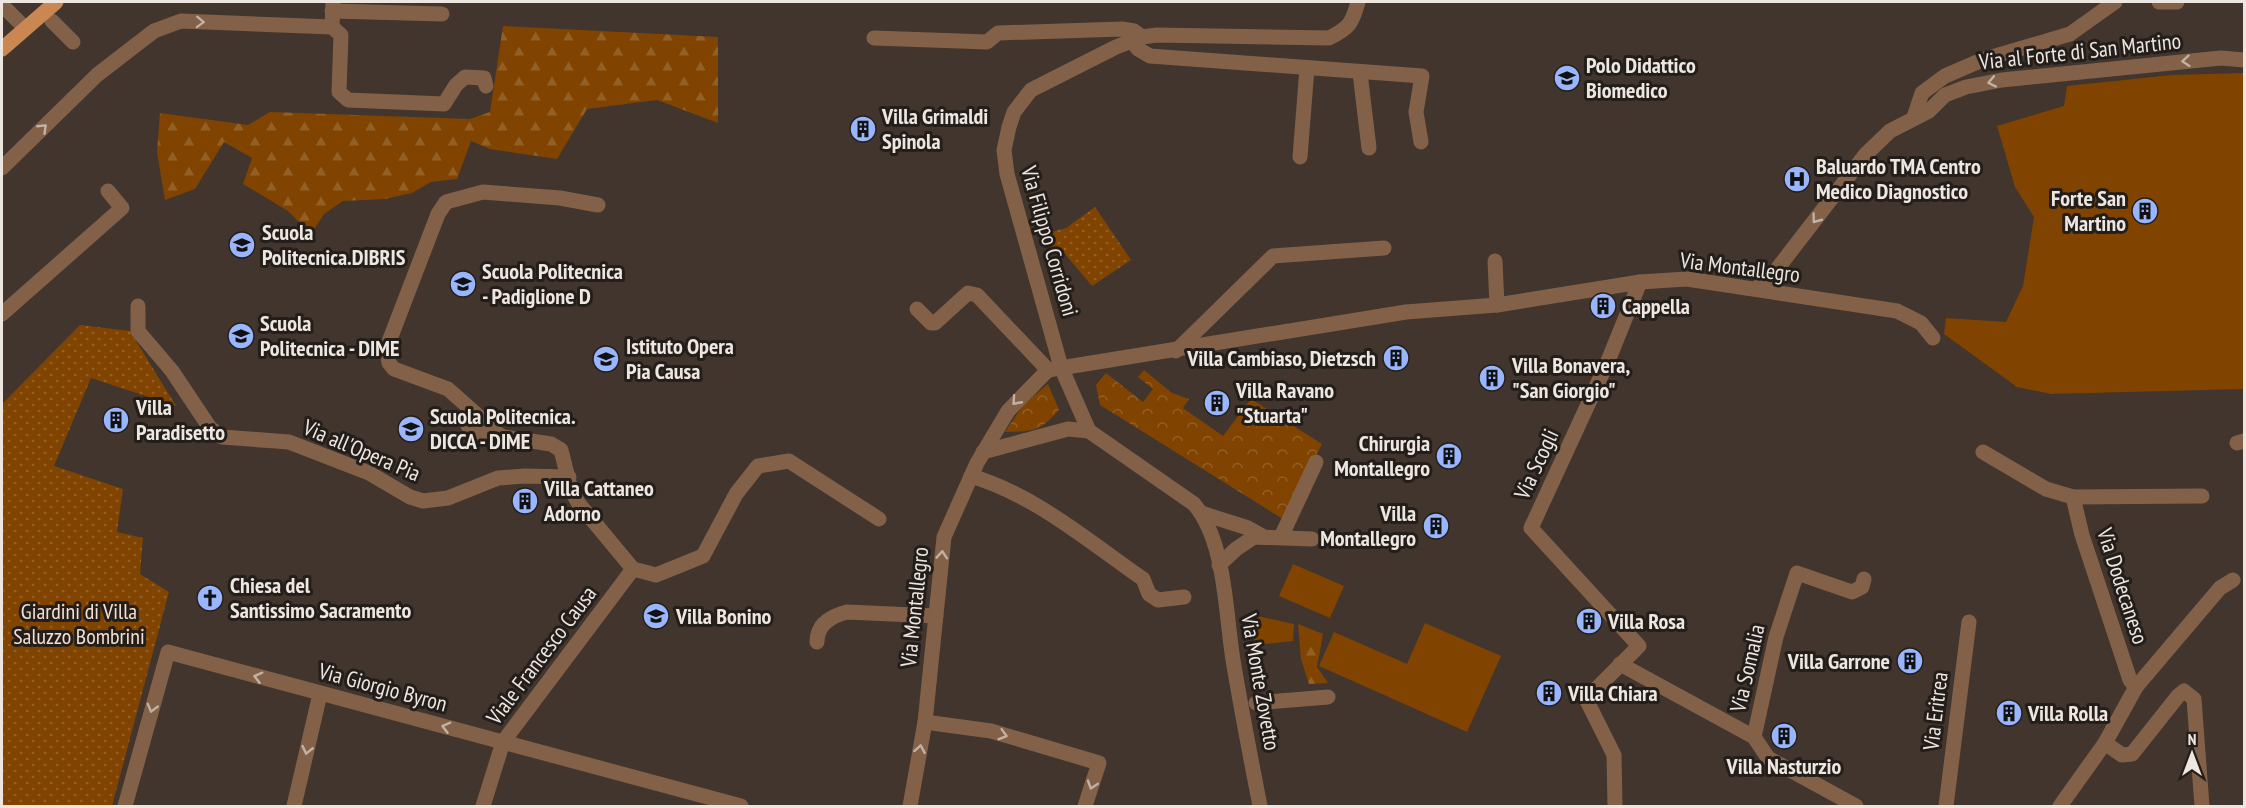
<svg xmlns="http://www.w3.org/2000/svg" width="2246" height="808" font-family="'PT Sans Narrow',sans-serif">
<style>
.grass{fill:#804400}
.forest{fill:url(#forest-firs)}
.park{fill:url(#park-crowns)}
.garden{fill:url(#garden-dots)}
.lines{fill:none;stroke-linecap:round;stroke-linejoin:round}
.minor{stroke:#826148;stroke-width:15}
.major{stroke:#ca8751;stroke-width:15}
.oneway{stroke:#c2b1a4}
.labels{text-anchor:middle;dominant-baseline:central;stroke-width:6;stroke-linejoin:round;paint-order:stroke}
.street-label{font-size:22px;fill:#ede6e1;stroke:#231e1a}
.poi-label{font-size:22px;font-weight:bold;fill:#ede6e1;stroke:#231e1a;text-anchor:start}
.park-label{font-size:22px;fill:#f4dfd0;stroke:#231e1a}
</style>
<defs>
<pattern id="forest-firs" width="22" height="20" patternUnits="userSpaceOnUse" patternTransform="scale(1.5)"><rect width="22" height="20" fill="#804400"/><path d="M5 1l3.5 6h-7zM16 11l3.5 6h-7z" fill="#925f25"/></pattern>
<pattern id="park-crowns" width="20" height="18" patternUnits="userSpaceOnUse" patternTransform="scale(1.5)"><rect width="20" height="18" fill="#804400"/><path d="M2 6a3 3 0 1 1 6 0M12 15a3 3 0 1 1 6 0" fill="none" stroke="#925f25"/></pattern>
<pattern id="garden-dots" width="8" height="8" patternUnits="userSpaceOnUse" patternTransform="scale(1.5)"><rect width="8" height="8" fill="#804400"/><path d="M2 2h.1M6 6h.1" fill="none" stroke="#925f25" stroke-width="1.8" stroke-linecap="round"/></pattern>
</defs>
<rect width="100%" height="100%" fill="#41352d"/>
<g class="grass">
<polygon points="2244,73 2244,389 2051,394 2017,387 1944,334 1946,318 2006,322 2023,286 2034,217 2015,187 1997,126 2064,106 2067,86 2172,75"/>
<polygon points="1293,564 1344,586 1330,618 1279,596"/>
<polygon points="1257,616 1294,624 1293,641 1255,645 1252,625"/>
<polygon points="1425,623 1501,656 1467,732 1319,666 1334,632 1407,664"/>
</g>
<g class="forest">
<polygon points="503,26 718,37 718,123 657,100 587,109 557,159 490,149 471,141 457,179 431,182 412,193 385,199 343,201 324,214 311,234 288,211 243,184 252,158 224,142 195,189 165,200 157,152 160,113 248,125 270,112 470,119 490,112"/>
<polygon points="1298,624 1323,634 1317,667 1328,683 1309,684 1301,659"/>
</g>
<g class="park">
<polygon points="1144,370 1172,393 1189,399 1183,408 1223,436 1251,399 1322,444 1283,519 1100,405 1096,385 1106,373 1143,402 1153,389 1138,377"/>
<path d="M1048,384l11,26c-20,22 -25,21 -54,22l19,-28z"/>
</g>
<g class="garden">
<polygon points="1095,207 1131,260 1092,286 1065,254 1057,250 1051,254 1047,233 1066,228"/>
<polygon points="80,325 130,331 176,406 91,378 54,466 123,489 117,532 143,538 140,574 169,592 112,806 2,806 2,404"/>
</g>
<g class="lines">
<g class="minor">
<polyline points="2159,2 2177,2"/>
<polyline points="2,5 25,28"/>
<polyline points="332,11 442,14"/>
<polyline points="52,21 73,42"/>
<polyline points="332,27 341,35 339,92 348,100 444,104 456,85 465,77 484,78 486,86"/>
<polyline points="874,38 987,42 998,33 1122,29 1134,31 1142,37"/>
<polyline points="1131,40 1138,49 1150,56 1422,76 1416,112 1421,142"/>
<polyline points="1360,73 1369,148"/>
<polyline points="1914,117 1922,93 1945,76 1982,60 2070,34 2115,2"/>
<polyline points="1300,157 1307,68"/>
<polyline points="2,168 97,75 154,31 181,21 332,27 333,2"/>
<polyline points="1495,261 1497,305"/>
<polyline points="1756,289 1774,273 1865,155 1890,131 1929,111 1945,95 1966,87 2002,80 2221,58 2244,60"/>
<polyline points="138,306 138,331 172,371 210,428 222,437 289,442 369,473 410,497 423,501 448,498 498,478 525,476 569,477"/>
<polyline points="917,309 931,323 935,323 968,293 977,295 1048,370"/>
<polyline points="2,314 122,208 108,191"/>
<polyline points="1176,351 1273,256 1384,248"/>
<polyline points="468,426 478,433 551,444 561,450 571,490 579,504 633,569 656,575 703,556 736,494 758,466 789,461 879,519"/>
<polyline points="503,438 448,389 394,369 389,363 387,352 390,339 438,214 446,202 483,192 560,198 598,205"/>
<polyline points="2237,443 2244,441"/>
<polyline points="983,452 1068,429 1089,431"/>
<polyline points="1983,452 2046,489 2073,497"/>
<path d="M971,476c64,19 117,65 172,103l6,15 9,6 26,-3"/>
<polyline points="1201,513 1248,528 1264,537"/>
<polyline points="1281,537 1316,462"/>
<polyline points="1219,565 1236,549 1254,537 1312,539"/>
<path d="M817,642c0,-18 14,-26 30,-30l89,4"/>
<polyline points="1620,664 1754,737 1768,758 1856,806"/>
<polyline points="2136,687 2130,680 2082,535 2073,497 2202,496"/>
<polyline points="1256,703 1328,697"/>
<polyline points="925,722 991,731 1099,763 1085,806"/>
<polyline points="1754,737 1776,637 1797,573 1852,592 1862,587 1864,579"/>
<polyline points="2105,743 2122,755 2132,754 2178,696 2184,691 2194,699 2202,806"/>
<polyline points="125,806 168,652 741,806"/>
<polyline points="294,806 320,694"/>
<polyline points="483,806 503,742 633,569"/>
<polyline points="910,806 925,722 944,537 977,463 1008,411 1048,370 1406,312 1497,305 1640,282 1687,279 1897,311 1921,323 1933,338"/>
<path d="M1260,806c-9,-46 -18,-93 -26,-140 -9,-50 -7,-123 -40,-162l-105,-73 -28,-64 -54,-193 -3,-24 5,-23 5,-15 17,-22 85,-43 26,-10 15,-2 172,3c20,-10 23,-14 29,-36"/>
<polyline points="1615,806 1614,755 1586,699 1639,646 1531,528 1608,361 1640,282"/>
<polyline points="1946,806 1969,622"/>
<polyline points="2060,806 2105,743 2136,687 2220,588 2233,580"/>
</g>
<polyline class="major" points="2,49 56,2"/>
</g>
<defs><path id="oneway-chevron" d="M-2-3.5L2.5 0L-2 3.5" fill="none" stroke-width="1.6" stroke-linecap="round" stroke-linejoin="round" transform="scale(1.5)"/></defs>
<g class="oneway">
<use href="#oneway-chevron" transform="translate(200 22) rotate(2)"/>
<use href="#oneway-chevron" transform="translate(2186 61) rotate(175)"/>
<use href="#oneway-chevron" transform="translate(1992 82) rotate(169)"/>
<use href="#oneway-chevron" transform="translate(43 128) rotate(-44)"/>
<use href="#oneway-chevron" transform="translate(1816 219) rotate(127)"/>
<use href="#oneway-chevron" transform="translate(1016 401) rotate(132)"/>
<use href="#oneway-chevron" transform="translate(942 555) rotate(-86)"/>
<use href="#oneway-chevron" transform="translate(258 677) rotate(-165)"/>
<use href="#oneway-chevron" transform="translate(152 708) rotate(105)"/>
<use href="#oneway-chevron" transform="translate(446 727) rotate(-165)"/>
<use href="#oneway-chevron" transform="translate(1003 735) rotate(16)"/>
<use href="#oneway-chevron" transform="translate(920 749) rotate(-80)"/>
<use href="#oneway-chevron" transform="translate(307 750) rotate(103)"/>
<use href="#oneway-chevron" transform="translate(1092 785) rotate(108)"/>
</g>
<defs>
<symbol id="university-disc" viewBox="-11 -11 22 22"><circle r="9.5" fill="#99b5fd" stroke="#231e1a"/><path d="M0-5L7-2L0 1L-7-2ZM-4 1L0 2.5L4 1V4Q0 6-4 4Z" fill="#111"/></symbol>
<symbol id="building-disc" viewBox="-11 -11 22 22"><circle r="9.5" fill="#99b5fd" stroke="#231e1a"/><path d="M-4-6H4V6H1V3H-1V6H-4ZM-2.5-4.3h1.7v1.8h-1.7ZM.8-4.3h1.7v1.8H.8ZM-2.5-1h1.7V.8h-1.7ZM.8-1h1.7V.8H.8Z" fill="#111"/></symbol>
<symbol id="hospital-disc" viewBox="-11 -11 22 22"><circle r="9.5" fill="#99b5fd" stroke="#231e1a"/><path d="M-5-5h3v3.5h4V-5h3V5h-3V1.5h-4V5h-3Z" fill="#111"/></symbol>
<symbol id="school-disc" viewBox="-11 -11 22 22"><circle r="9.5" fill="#99b5fd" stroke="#231e1a"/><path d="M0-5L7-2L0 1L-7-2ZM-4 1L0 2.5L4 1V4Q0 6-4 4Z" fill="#111"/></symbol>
<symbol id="church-disc" viewBox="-11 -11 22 22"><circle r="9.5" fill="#99b5fd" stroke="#231e1a"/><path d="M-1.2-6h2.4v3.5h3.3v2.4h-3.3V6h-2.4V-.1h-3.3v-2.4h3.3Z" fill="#111"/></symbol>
</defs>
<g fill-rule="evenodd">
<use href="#university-disc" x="1552" y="63" width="30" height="30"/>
<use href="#building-disc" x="848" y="114" width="30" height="30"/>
<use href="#hospital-disc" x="1782" y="164" width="30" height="30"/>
<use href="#building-disc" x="2130" y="196" width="30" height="30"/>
<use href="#university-disc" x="227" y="230" width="30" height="30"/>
<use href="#university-disc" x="448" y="269" width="30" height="30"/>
<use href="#building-disc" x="1588" y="291" width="30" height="30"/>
<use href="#university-disc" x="226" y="321" width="30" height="30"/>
<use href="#building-disc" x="1381" y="343" width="30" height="30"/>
<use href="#school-disc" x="591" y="344" width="30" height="30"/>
<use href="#building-disc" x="1477" y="363" width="30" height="30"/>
<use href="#building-disc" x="1202" y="388" width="30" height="30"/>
<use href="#building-disc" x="101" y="405" width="30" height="30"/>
<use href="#university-disc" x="396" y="414" width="30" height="30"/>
<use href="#building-disc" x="1434" y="441" width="30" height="30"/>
<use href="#building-disc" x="510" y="486" width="30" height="30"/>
<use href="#building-disc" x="1421" y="511" width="30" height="30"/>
<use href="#church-disc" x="195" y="583" width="30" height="30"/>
<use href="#university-disc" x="641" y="601" width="30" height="30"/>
<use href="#building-disc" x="1574" y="606" width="30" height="30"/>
<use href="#building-disc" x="1895" y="646" width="30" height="30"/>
<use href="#building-disc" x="1534" y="678" width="30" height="30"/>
<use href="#building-disc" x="1994" y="698" width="30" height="30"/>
<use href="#building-disc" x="1769" y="721" width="30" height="30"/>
</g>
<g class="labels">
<g class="street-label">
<text transform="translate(2080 51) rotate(-6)">Via al Forte di San Martino</text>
<text transform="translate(1050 241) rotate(74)">Via Filippo Corridoni</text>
<text transform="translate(1740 267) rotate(7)">Via Montallegro</text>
<text transform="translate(362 450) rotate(23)">Via all'Opera Pia</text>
<text transform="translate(1536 464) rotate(-65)">Via Scogli</text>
<text transform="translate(2123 586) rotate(72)">Via Dodecaneso</text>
<text transform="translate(914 607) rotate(-84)">Via Montallegro</text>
<text transform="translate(541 655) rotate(-53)">Viale Francesco Causa</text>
<text transform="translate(1747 668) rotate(-77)">Via Somalia</text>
<text transform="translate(1261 682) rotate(80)">Via Monte Zovetto</text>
<text transform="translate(383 687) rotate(15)">Via Giorgio Byron</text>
<text transform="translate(1935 711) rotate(-83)">Via Eritrea</text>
</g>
<g class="poi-label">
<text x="1586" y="65">Polo Didattico<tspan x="1586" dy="25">Biomedico</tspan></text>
<text x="882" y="116">Villa Grimaldi<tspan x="882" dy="25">Spinola</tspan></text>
<text x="1816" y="166">Baluardo TMA Centro<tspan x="1816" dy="25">Medico Diagnostico</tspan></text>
<text x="2126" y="198" text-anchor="end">Forte San<tspan x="2126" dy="25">Martino</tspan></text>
<text x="262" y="232">Scuola<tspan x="262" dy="25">Politecnica.DIBRIS</tspan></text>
<text x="482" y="271">Scuola Politecnica<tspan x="482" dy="25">- Padiglione D</tspan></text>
<text x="1622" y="306">Cappella</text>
<text x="260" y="323">Scuola<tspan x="260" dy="25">Politecnica - DIME</tspan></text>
<text x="626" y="346">Istituto Opera<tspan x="626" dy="25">Pia Causa</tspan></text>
<text x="1376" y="358" text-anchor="end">Villa Cambiaso, Dietzsch</text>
<text x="1512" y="365">Villa Bonavera,<tspan x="1512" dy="25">"San Giorgio"</tspan></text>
<text x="1236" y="390">Villa Ravano<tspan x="1236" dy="25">"Stuarta"</tspan></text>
<text x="136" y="407">Villa<tspan x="136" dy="25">Paradisetto</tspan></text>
<text x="430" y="416">Scuola Politecnica.<tspan x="430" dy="25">DICCA - DIME</tspan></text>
<text x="1430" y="443" text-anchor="end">Chirurgia<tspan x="1430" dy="25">Montallegro</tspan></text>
<text x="544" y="488">Villa Cattaneo<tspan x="544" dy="25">Adorno</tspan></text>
<text x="1416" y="513" text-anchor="end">Villa<tspan x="1416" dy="25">Montallegro</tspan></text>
<text x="230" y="585">Chiesa del<tspan x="230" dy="25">Santissimo Sacramento</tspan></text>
<text x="676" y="616">Villa Bonino</text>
<text x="1608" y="621">Villa Rosa</text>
<text x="1890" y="661" text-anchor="end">Villa Garrone</text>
<text x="1568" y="693">Villa Chiara</text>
<text x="2028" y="713">Villa Rolla</text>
<text x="1784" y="766" text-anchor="middle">Villa Nasturzio</text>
</g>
<g class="park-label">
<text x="79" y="611">Giardini di Villa<tspan x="79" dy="25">Saluzzo Bombrini</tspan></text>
</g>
</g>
<rect width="2246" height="808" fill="none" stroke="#ede6e1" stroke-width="6"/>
<g transform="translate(2192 754)" stroke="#231e1a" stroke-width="4.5" paint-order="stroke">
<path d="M0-4.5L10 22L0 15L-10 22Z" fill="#ede6e1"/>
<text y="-9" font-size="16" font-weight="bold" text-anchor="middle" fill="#ede6e1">N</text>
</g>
</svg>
